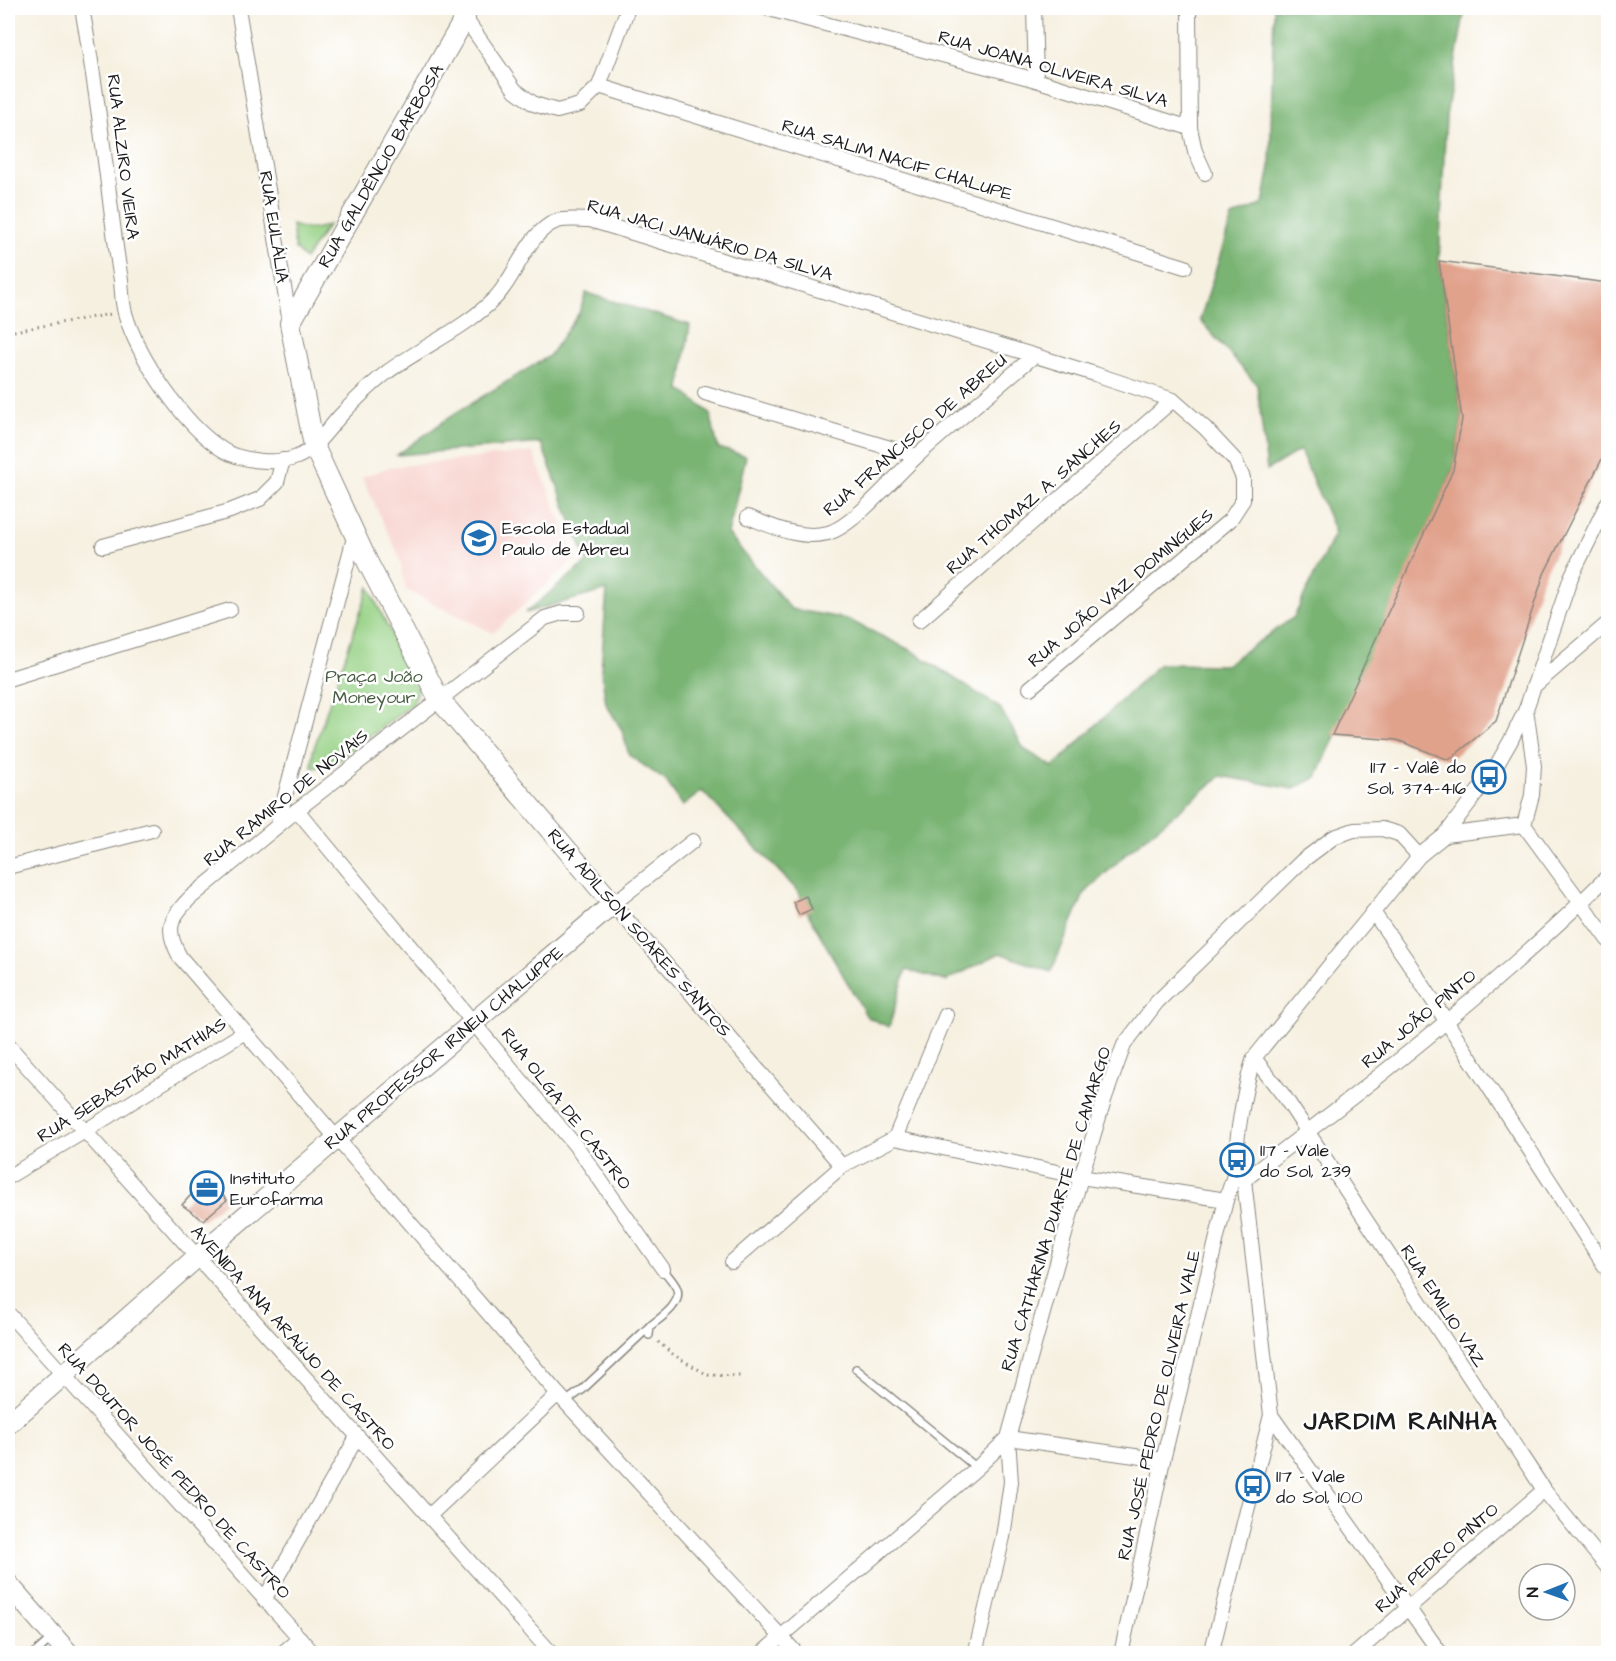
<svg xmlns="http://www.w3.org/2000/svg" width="1616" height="1661" font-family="'Architects Daughter',sans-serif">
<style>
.built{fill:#f7d0ca}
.green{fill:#97d286;stroke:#5a7751;stroke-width:1.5}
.forest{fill:#79b473;stroke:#4a6848;stroke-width:1.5}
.building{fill:#e1a28c}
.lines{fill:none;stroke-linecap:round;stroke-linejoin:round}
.lane-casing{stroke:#89867e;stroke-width:10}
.street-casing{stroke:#89867e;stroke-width:16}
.secondary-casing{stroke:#89867e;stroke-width:22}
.path{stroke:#89867e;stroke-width:3;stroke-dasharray:1.5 4.5;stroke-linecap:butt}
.lane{stroke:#fff;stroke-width:7}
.street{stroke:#fff;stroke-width:14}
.secondary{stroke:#fff;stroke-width:20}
.labels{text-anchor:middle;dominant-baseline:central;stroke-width:5;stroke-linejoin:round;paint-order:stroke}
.street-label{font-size:18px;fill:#1c1c1c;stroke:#fff}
.poi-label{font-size:18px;fill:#1c1c1c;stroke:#fff;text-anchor:start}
.park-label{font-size:18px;fill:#475c41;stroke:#fff}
.district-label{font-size:24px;font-weight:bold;letter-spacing:1.5px;fill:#1c1c1c;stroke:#fff}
</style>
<rect width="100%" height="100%" fill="#fff"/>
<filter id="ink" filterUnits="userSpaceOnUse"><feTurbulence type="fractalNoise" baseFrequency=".0167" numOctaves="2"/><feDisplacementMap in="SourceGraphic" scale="12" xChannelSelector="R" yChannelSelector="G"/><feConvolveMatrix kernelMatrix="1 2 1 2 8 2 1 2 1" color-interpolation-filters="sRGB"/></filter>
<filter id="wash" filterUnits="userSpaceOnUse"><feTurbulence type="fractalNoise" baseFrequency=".008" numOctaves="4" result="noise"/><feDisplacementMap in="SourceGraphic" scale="24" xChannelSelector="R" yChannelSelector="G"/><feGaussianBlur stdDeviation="1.35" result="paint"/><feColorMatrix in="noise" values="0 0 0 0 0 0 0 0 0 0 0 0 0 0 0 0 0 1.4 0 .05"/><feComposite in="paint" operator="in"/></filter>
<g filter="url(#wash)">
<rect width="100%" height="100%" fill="#f6f0e0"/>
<polygon class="built" points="533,452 576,558 493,633 406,590 399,556 362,477 390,467"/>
<g class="green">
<path d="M292,225c14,5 23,6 36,0l-23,34 -10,-10z"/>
<polygon points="369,587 418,691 413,704 330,766 312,768 313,751"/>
</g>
<polygon class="forest" points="1274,8 1465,8 1446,116 1439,261 1462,419 1453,470 1317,777 1294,789 1221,776 1127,853 1084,894 1051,972 1000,953 946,981 906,970 889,1027 867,1017 803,905 797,890 702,791 683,806 666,781 629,755 622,730 606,704 601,669 607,590 525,613 587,562 541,443 397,455 454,414 549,356 579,313 586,293 690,325 680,389 710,413 718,448 746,456 728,534 791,609 847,619 914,652 1000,708 1024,749 1053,767 1159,664 1225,665 1294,617 1335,532 1300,450 1267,470 1257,385 1200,320 1232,217 1263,204 1270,167"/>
<g id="blocks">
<g class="building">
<polygon points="1439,261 1608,283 1608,447 1544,574 1496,721 1449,760 1397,740 1332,735 1453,470 1462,419"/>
<polygon points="806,896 812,909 799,915 793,902"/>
<polygon points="207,1177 227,1200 203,1220 182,1205"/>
</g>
</g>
</g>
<g filter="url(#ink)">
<use href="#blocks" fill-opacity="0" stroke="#89867e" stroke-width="1.5"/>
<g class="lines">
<defs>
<g id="lane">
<path d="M649,1335l1,-9c10,-8 32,-21 27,-37 -3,-7 -10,-14 -14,-20"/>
<polyline points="856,1369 977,1468"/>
<polyline points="565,1402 582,1390 650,1326"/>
<polyline points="34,1654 53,1637"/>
</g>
<g id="street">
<path d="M82,8c12,66 21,134 29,201 3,24 6,47 10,71 1,11 1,22 4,33 13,44 58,112 98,137 17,11 55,15 74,7 18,-7 31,-28 44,-42 14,-15 29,-29 45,-42 35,-26 79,-44 109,-75 22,-22 32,-66 62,-77 10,-3 23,-1 33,-1l505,154 78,26 32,28 30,32 8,18v22l-13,20 -200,168"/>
<polyline points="238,8 290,323"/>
<polyline points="765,8 1036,80 1190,128"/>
<polyline points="1034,8 1036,80"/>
<polyline points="1189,8 1190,128 1195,151 1205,173"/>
<polyline points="465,18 515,90 534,104 557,111 580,105 599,86 628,8"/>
<polyline points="599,86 1185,267"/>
<polyline points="705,393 917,456"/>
<path d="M748,517c26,10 52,23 80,16 26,-7 68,-58 90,-78 38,-34 77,-66 116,-99"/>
<polyline points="103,546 230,511 260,499 277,482 283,460"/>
<path d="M578,613h-16l-17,5 -248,192 -107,88c-21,21 -25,32 -10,59l378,437 239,260"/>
<polyline points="919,621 1173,400"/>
<polyline points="8,679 230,610"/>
<polyline points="1533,687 1608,623"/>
<polyline points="1526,709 1534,766 1532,795 1524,825 1608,940"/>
<polyline points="297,810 579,1150 663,1269"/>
<polyline points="277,826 355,534"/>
<polyline points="1445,835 1524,825"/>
<polyline points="693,841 613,904 842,1166"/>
<polyline points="8,867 152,830"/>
<polyline points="1373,912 1406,959 1608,1271"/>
<polyline points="8,1045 552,1654"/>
<polyline points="1254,1058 1284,1096 1544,1490 1608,1568"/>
<polyline points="895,1138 1081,1177 1226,1200"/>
<polyline points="8,1177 85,1131 245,1032"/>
<path d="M1244,1180c126,-95 252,-193 364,-304"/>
<polyline points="732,1262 842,1166 895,1138 946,1015"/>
<polyline points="8,1313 314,1654"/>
<polyline points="1271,1415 1441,1654"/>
<polyline points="1008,1438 1163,1460"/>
<polyline points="429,1516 558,1394"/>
<polyline points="264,1600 357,1437"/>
<polyline points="281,1654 300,1638"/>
<polyline points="761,1654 977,1468 1008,1438 1081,1177 1104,1100 1124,1045 1157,1002 1302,861 1334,837 1354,830 1382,829 1399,834 1419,856"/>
<polyline points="975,1654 1003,1537 1011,1482 1008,1438"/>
<polyline points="1121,1654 1163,1460 1226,1200 1237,1166"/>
<path d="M1211,1654l60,-239 -27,-235c-1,-4 -5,-8 -6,-13 -6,-18 9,-89 16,-109l165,-202 26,-21 49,-65 17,-30 15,-31 45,-132 37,-75"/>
<polyline points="1355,1654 1544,1490"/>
</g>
<g id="secondary">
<polyline points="8,1424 197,1257 613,904 439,699 368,563 314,446 290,323 465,18 461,8"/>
<polyline points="8,1584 69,1654"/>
</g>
</defs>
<use href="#lane" class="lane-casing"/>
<use href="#street" class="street-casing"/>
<use href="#secondary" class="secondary-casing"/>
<g class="path">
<polyline points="8,332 111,314"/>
<polyline points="658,1342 674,1355 708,1375 741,1376"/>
</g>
<use href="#lane" class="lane"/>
<use href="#street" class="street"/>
<use href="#secondary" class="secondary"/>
</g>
</g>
<defs>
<symbol id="school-ring" viewBox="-11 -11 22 22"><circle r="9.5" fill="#fff" stroke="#1f6fb2" stroke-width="1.5"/><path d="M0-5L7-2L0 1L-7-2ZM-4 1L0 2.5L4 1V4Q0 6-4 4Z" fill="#1f6fb2"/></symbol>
<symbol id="bus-ring" viewBox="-11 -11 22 22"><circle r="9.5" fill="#fff" stroke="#1f6fb2" stroke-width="1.5"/><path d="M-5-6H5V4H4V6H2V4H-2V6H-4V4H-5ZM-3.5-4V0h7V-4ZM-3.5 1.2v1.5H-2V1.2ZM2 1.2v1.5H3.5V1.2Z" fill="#1f6fb2"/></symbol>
<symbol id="office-ring" viewBox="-11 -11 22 22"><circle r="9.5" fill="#fff" stroke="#1f6fb2" stroke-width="1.5"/><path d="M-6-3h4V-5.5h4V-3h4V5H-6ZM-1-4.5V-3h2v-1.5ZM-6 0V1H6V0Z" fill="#1f6fb2"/></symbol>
</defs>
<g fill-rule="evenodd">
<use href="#school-ring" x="460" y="519" width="38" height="38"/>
<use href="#bus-ring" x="1470" y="758" width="38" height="38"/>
<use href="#bus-ring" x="1218" y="1141" width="38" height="38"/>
<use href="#office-ring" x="188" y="1169" width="38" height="38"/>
<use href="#bus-ring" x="1234" y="1467" width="38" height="38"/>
</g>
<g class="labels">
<g class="street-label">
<text transform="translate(1053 69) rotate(16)">RUA JOANA OLIVEIRA SILVA</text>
<text transform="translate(123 157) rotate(83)">RUA ALZIRO VIEIRA</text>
<text transform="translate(897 160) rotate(17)">RUA SALIM NACIF CHALUPE</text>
<text transform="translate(381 166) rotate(-60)">RUA GALDÊNCIO BARBOSA</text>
<text transform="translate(274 227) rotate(81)">RUA EULÁLIA</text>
<text transform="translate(710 240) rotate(16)">RUA JACI JANUÁRIO DA SILVA</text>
<text transform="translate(915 435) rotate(-41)">RUA FRANCISCO DE ABREU</text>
<text transform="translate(1034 497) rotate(-41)">RUA THOMAZ A. SANCHES</text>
<text transform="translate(1121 588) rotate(-40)">RUA JOÃO VAZ DOMINGUES</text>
<text transform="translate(286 798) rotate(-39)">RUA RAMIRO DE NOVAIS</text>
<text transform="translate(639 933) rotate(49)">RUA ADILSON SOARES SANTOS</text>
<text transform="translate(1419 1019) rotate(-40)">RUA JOÃO PINTO</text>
<text transform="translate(444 1048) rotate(-40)">RUA PROFESSOR IRINEU CHALUPPE</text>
<text transform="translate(132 1080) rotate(-32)">RUA SEBASTIÃO MATHIAS</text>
<text transform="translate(566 1109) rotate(52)">RUA OLGA DE CASTRO</text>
<text transform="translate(1056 1209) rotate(-73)">RUA CATHARINA DUARTE DE CAMARGO</text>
<text transform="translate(1443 1306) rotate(57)">RUA EMILIO VAZ</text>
<text transform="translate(293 1338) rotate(48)">AVENIDA ANA ARAÚJO DE CASTRO</text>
<text transform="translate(1159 1405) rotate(-77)">RUA JOSÉ PEDRO DE OLIVEIRA VALE</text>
<text transform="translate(174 1471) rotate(48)">RUA DOUTOR JOSÉ PEDRO DE CASTRO</text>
<text transform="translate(1437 1558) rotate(-41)">RUA PEDRO PINTO</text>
</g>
<g class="poi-label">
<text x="502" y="528">Escola Estadual<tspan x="502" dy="21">Paulo de Abreu</tspan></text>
<text x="1466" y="767" text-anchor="end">I17 - Valê do<tspan x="1466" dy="21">Sol, 374-416</tspan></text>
<text x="1260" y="1150">I17 - Vale<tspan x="1260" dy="21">do Sol, 239</tspan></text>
<text x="230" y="1178">Instituto<tspan x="230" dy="21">Eurofarma</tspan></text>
<text x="1276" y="1476">I17 - Vale<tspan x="1276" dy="21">do Sol, 100</tspan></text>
</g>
<g class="park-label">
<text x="374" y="676">Praça João<tspan x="374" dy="21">Moneyour</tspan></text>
</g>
<g class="district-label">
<text x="1401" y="1422">JARDIM RAINHA</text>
</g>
</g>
<rect width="1616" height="1661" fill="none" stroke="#fff" stroke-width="30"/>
<g transform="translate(1547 1592) rotate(269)"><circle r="28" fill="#ffffff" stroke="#a4a4a4" stroke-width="1.5"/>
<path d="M0-4.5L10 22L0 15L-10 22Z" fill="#1f6fb2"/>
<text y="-9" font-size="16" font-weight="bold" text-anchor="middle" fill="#1c1c1c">N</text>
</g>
</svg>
